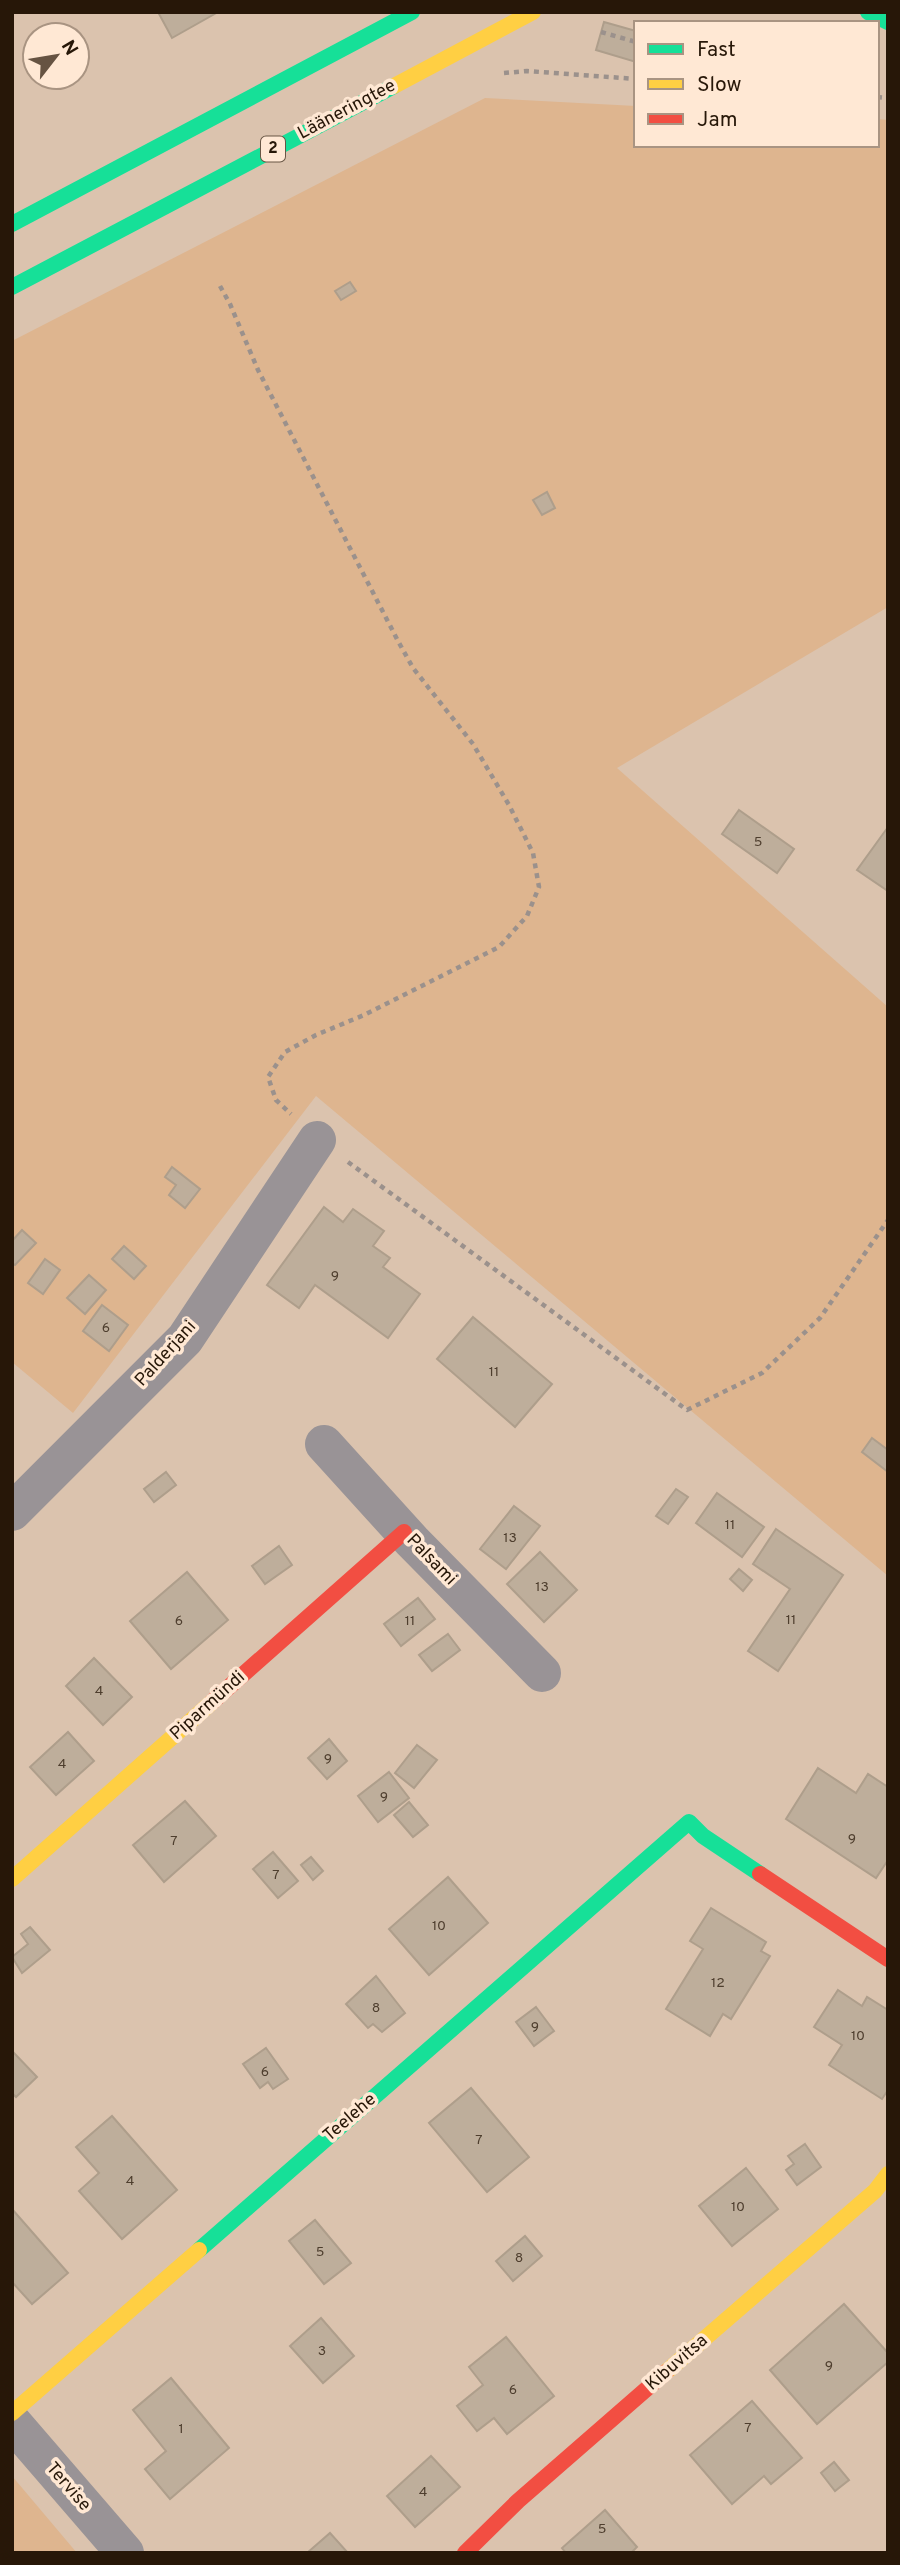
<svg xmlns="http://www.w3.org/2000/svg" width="900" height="2565" font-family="Overpass,sans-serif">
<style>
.green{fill:#deb58f}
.building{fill:#beae9b;stroke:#ae9e8b;stroke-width:2}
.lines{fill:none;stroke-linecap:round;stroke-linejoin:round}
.path{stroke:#9b918c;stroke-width:4.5;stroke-dasharray:5 5;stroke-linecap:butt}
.street{stroke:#999396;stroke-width:38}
.fast{stroke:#16e098;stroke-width:16}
.slow{stroke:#ffcf43;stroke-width:16}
.jam{stroke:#f24e42;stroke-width:16}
.labels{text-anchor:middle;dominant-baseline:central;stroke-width:7;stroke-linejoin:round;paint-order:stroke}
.number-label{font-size:14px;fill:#4e3e2e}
.shield{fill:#ffe8d4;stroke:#685645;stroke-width:2}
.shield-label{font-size:16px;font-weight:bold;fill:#271708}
.street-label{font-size:18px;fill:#271708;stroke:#ffe8d4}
</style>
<rect width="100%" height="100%" fill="#dbc3ae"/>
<g class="green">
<polygon points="485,98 636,106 636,145 877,145 877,119 888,120 888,607 617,768 888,1007 888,1576 316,1096 73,1413 12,1362 12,341"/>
<polygon points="12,2476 77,2553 12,2553"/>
</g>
<g class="building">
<polygon points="158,12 218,12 172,38"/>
<polygon points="604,22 636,31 636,62 596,50"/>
<polygon points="350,282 356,291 341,300 335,291"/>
<polygon points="547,492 555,508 542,515 533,500"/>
<polygon points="739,810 794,849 777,873 722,834"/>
<polygon points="888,827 888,891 857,870"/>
<polygon points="172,1167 200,1189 185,1208 169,1195 176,1185 165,1177"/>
<polygon points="324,1207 343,1222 353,1209 384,1231 373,1246 390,1258 383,1267 420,1294 388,1338 315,1285 299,1308 267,1285"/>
<polygon points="22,1230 36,1243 15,1265 12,1263 12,1241"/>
<polygon points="124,1246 146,1266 134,1279 112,1259"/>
<polygon points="45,1259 60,1270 43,1294 28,1283"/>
<polygon points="89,1275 106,1290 85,1314 67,1298"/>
<polygon points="102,1305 128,1325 109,1351 83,1331"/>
<polygon points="473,1317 552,1384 515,1427 437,1359"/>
<polygon points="872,1438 888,1450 888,1472 862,1452"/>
<polygon points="166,1472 176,1485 154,1502 144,1489"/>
<polygon points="676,1489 688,1497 668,1524 656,1516"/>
<polygon points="717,1493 764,1527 742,1557 696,1523"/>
<polygon points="514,1506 540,1526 506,1569 480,1549"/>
<polygon points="776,1529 843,1575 778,1671 748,1651 790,1589 753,1564"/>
<polygon points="279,1546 292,1565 265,1584 252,1566"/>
<polygon points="540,1552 577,1590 544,1622 507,1584"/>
<polygon points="739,1569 752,1580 743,1591 730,1579"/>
<polygon points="187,1572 228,1620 171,1669 130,1621"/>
<polygon points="418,1598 435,1619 401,1646 384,1624"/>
<polygon points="448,1634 460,1650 432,1671 419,1655"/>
<polygon points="94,1658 132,1697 103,1725 66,1686"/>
<polygon points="68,1732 94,1761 56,1795 30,1767"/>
<polygon points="329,1739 347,1761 327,1779 308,1758"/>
<polygon points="417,1745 437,1760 414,1788 395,1773"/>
<polygon points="818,1768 856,1793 868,1774 888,1787 888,1860 876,1878 786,1819"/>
<polygon points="389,1772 409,1798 378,1822 358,1796"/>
<polygon points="185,1801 216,1836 164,1882 133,1845"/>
<polygon points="409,1802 428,1825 413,1837 394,1815"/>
<polygon points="273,1852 298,1881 278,1898 253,1869"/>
<polygon points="311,1857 323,1871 313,1880 301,1865"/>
<polygon points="448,1877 488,1923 429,1975 389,1929"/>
<polygon points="711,1908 766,1942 761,1951 770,1956 731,2019 723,2014 710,2036 666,2009 703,1949 690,1941"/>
<polygon points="30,1927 50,1950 22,1973 12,1957 28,1944 21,1934"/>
<polygon points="376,1976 405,2013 382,2032 373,2024 368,2028 346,2004"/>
<polygon points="838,1990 862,2006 867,1997 888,2010 888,2090 882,2099 829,2065 842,2045 814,2027"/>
<polygon points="536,2007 554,2031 534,2046 516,2022"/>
<polygon points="266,2048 288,2079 273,2089 268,2082 260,2088 243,2064"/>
<polygon points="14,2053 37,2077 16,2097 12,2093 12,2055"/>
<polygon points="471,2088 529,2157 487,2192 429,2123"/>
<polygon points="112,2116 177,2190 122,2239 79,2191 99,2173 76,2147"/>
<polygon points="805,2144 821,2167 797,2185 786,2170 794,2164 788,2156"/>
<polygon points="746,2168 778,2209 732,2246 699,2206"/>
<polygon points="12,2209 68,2273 32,2304 12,2282"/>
<polygon points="315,2220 351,2263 324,2284 289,2241"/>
<polygon points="525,2236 542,2256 513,2281 496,2261"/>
<polygon points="844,2304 888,2353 888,2362 817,2424 770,2370"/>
<polygon points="321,2318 354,2356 323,2383 290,2346"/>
<polygon points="506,2337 554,2396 507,2434 494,2418 477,2431 457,2406 483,2385 469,2367"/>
<polygon points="171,2378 229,2448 170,2499 145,2469 166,2451 133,2410"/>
<polygon points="752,2401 802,2458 771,2484 764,2476 732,2504 690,2455"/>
<polygon points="431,2456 460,2487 415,2527 387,2496"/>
<polygon points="834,2462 849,2480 835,2491 821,2473"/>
<polygon points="605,2510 637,2547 631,2553 566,2553 562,2548"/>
<polygon points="330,2533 348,2553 307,2553"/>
</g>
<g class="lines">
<g class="path">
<polyline points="601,32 636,42"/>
<polyline points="504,73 527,71 636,79"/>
<polyline points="877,97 888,98"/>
<polyline points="220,286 230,304 258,370 398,641 413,668 473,744 509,805 533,853 539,887 527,916 499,947 364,1015 316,1035 285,1052 268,1077 276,1100 291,1114"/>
<polyline points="348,1162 687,1410 762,1373 820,1318 888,1220"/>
</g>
<g class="street">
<polyline points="324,1444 412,1541 542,1673"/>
<polyline points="12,1512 185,1339 317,1140"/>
<polyline points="12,2422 125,2553"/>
</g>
<g class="fast">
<polyline points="868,12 888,22"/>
<polyline points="12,224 412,12"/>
<polyline points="12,287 394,86"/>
<polyline points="199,2250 689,1822 703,1836 760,1874"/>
</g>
<g class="slow">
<polyline points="394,86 533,12"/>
<polyline points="12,1879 212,1702"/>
<polyline points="666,2372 875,2191 888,2174"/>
<polyline points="12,2413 199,2250"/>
</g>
<g class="jam">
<polyline points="212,1702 404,1532"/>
<polyline points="760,1874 888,1959"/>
<polyline points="465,2553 518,2501 666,2372"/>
</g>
</g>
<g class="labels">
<g class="number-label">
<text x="758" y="842">5</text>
<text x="335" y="1276">9</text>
<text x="106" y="1328">6</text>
<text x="494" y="1372">11</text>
<text x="730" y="1525">11</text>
<text x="510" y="1538">13</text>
<text x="542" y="1587">13</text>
<text x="791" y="1620">11</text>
<text x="179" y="1621">6</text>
<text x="410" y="1621">11</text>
<text x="99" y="1691">4</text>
<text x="328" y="1759">9</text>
<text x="62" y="1764">4</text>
<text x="384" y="1797">9</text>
<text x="852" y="1839">9</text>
<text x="174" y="1841">7</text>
<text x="276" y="1875">7</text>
<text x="439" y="1926">10</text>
<text x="718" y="1983">12</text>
<text x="376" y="2008">8</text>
<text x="535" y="2027">9</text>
<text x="858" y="2036">10</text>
<text x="265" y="2072">6</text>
<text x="479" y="2140">7</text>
<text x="130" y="2181">4</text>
<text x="738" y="2207">10</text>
<text x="320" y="2252">5</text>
<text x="519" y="2258">8</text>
<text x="322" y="2351">3</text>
<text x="829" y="2366">9</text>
<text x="513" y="2390">6</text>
<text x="748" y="2428">7</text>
<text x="181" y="2429">1</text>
<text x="423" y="2492">4</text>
<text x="602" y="2529">5</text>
</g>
<rect class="shield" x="261" y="136.5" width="24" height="25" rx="5"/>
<g class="shield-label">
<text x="273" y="149">2</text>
</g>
<g class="street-label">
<text transform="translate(347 110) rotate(-28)">Lääneringtee</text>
<text transform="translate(166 1354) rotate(-48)">Palderjani</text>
<text transform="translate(431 1560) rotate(46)">Palsami</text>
<text transform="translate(208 1706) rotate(-42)">Piparmündi</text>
<text transform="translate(350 2118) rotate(-41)">Teelehe</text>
<text transform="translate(677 2363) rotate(-41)">Kibuvitsa</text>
<text transform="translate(68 2487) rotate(49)">Tervise</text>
</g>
</g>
<rect width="900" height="2565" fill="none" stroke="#271708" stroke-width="28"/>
<rect x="634" y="21" width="245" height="126" fill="#ffe8d4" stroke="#a99482" stroke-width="2"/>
<rect x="648" y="44" width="35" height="10" fill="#16e098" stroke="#a99482" stroke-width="2"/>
<text x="697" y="56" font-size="21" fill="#271708">Fast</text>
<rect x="648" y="79" width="35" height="10" fill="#ffcf43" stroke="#a99482" stroke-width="2"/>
<text x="697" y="91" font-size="21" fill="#271708">Slow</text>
<rect x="648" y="114" width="35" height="10" fill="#f24e42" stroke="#a99482" stroke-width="2"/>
<text x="697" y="126" font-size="21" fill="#271708">Jam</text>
<g transform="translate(56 56) rotate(59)"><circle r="33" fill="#ffe8d4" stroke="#a99482" stroke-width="2"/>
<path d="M0-5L12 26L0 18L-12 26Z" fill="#665342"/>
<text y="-10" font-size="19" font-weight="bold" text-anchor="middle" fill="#271708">N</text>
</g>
</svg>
